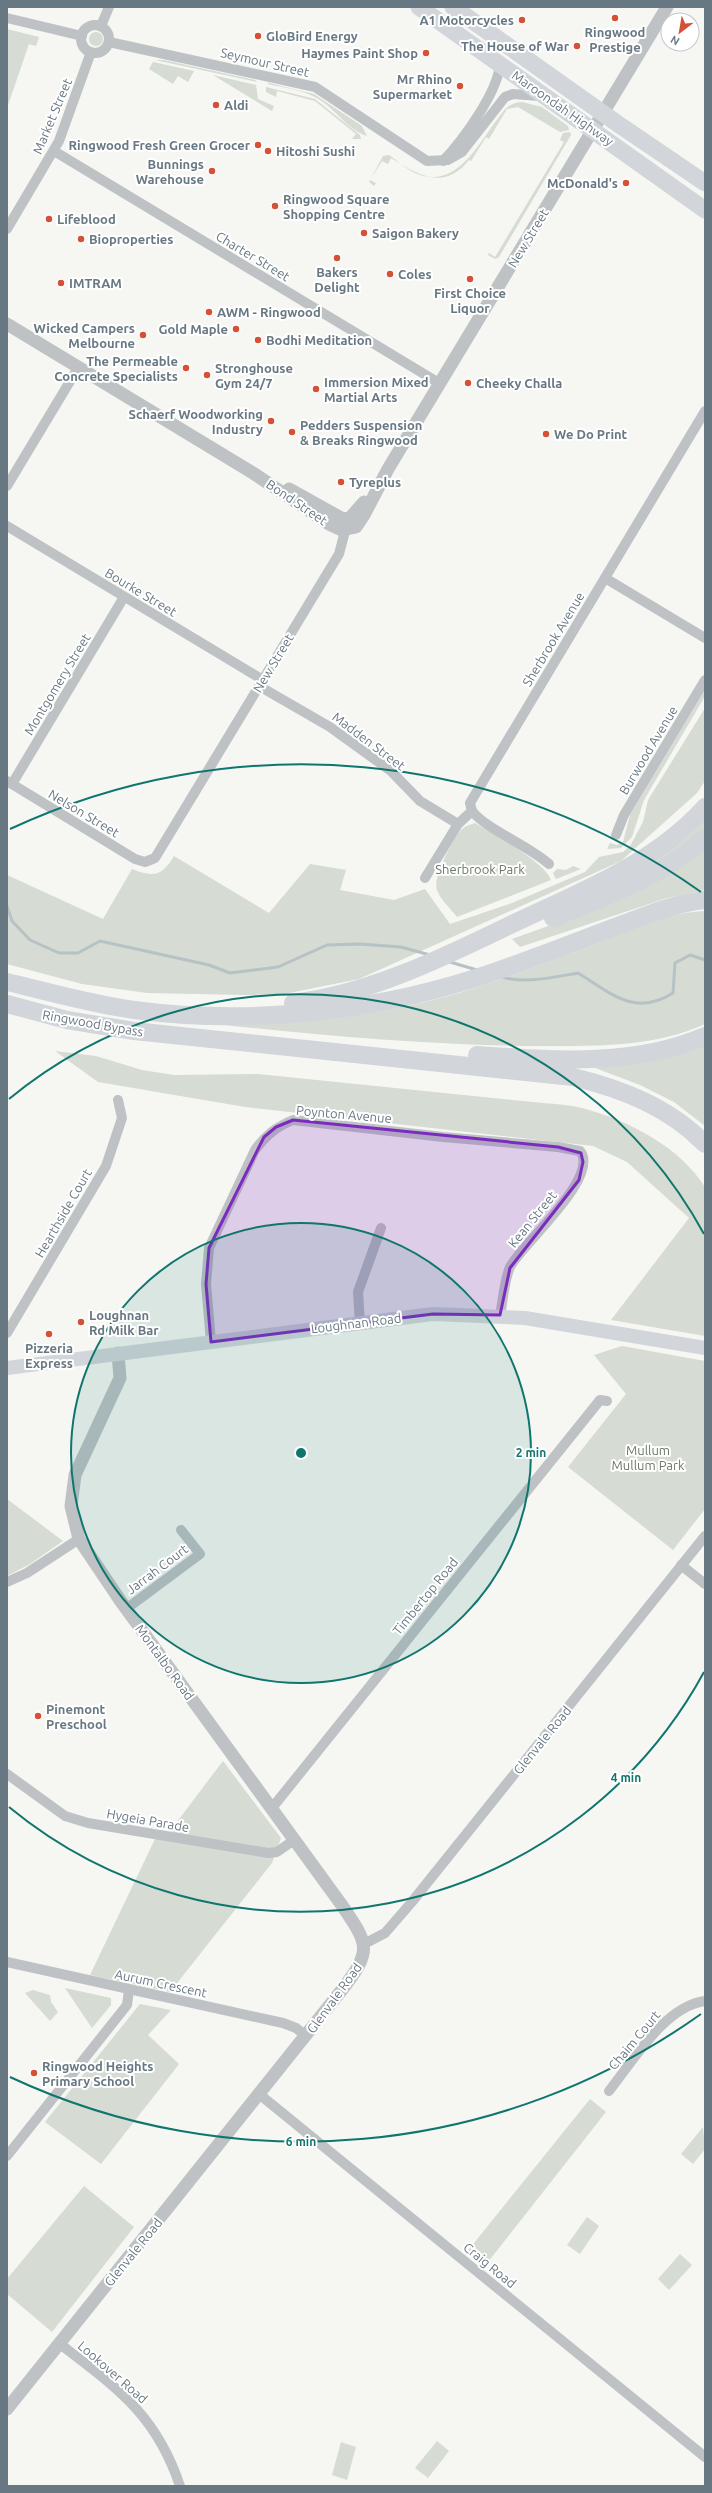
<svg xmlns="http://www.w3.org/2000/svg" width="712" height="2493" font-family="Ubuntu,sans-serif">
<style>
.green{fill:#d6dbd3}
.lines{fill:none;stroke-linecap:round;stroke-linejoin:round}
.stream{stroke:#b6c2c5;stroke-width:3}
.minor{stroke:#bec2c5;stroke-width:10}
.tertiary{stroke:#bec2c5;stroke-width:13}
.secondary{stroke:#d2d6da;stroke-width:14}
.trunk{stroke:#d2d6da;stroke-width:17}
.motorway{stroke:#d2d6da;stroke-width:18}
.marked{fill:#7b2cbf;fill-opacity:0.2;stroke:#7b2cbf;stroke-width:3;stroke-linejoin:round}
.ring{fill:none;stroke:#0f766e;stroke-width:2}
.poi-dot{fill:#d45135;stroke:#fff;stroke-width:1.5}
.labels{text-anchor:middle;dominant-baseline:central;stroke-width:4;stroke-linejoin:round;paint-order:stroke}
.poi-label{font-size:13px;font-weight:bold;fill:#687882;stroke:#fff;text-anchor:start}
.street-label{font-size:13px;fill:#687882;stroke:#fff}
.park-label{font-size:13px;fill:#6b7966;stroke:#fff}
.centre{fill:#0f766e;stroke:#fff;stroke-width:2}
.ring-label{font-size:12px;text-anchor:middle;font-weight:bold;fill:#0f766e;stroke:#fff;stroke-width:4;stroke-linejoin:round;paint-order:stroke}
</style>
<rect width="100%" height="100%" fill="#f6f6f3"/>
<g class="green">
<polygon points="7,29 39,37 36,46 29,44 7,108"/>
<circle cx="96" cy="39" r="7"/>
<polygon points="164,60 255,80 257,82 155,60"/>
<polygon points="153,62 194,71 188,82 178,76 173,84 149,69"/>
<polygon points="213,75 256,85 258,99 274,106 272,111"/>
<path d="M269,83l45,11 48,32 5,10c-18,-6 -30,-24 -44,-34 -16,-12 -38,-14 -56,-18z"/>
<polygon points="266,87 315,99 360,135 361,139 352,139 356,134 315,101 277,91 276,97 266,92"/>
<path d="M522,102l20,5 26,19 1,4 -9,2 -42,-25 -11,2 -18,30 -3,-2 -15,24 -2,-1c-25,32 -52,14 -78,-2l-3,6 -6,-3 -12,19 6,3 -2,3 -5,-4 14,-26 6,-1c9,6 19,16 31,20 37,12 58,-30 76,-54 8,-11 12,-18 26,-19z"/>
<polygon points="570,132 571,135 499,257 495,259 488,255 489,253 495,257 564,142 560,140 563,133"/>
<polygon points="705,690 705,696 644,800 632,837 621,848 607,849 610,843 617,845 623,842 630,815"/>
<path d="M705,708v73l-8,12 -76,68 -262,118 -75,15 -39,1 -98,-2 -65,-9 -75,-20v-89l96,44 29,-50c22,9 30,7 42,-13l95,57 41,-49 36,6 -6,20 54,10 31,-11 25,35 62,-21 73,-31 14,-15 24,-5 7,-6 13,-24 5,-22z"/>
<polygon points="705,814 705,828 670,855 637,874 643,864"/>
<path d="M475,823c18,11 70,39 76,57l-94,37c-6,-8 -17,-18 -20,-27 -5,-12 16,-51 24,-60 4,-4 8,-5 14,-7z"/>
<polygon points="705,842 705,890 667,898 520,947 512,939 551,925"/>
<polygon points="573,866 581,869 556,879 553,873 557,869 566,870"/>
<path d="M705,911v113c-50,23 -107,22 -161,22 -107,0 -214,-10 -320,-21 80,-5 158,-9 235,-32 46,-14 92,-32 137,-49 34,-14 71,-32 109,-33z"/>
<polygon points="705,1044 705,1126 674,1102 640,1085 595,1068 673,1055"/>
<path d="M55,1051l41,5 46,14 32,5 84,-1 285,29c13,1 27,2 39,5 46,12 98,39 123,79v149l-94,-16 78,-102 -62,-56 -34,-16 -348,-39 -147,-25z"/>
<polygon points="622,1346 705,1361 705,1509 673,1550 568,1467 626,1394 594,1355"/>
<polygon points="7,1499 63,1541 30,1564 7,1576"/>
<polygon points="223,1761 281,1838 272,1863 170,1992 90,1975 155,1839 170,1831"/>
<polygon points="65,1988 111,1998 111,2005 92,2028"/>
<polygon points="33,1990 50,1995 51,2002 58,2012 50,2021 25,1993"/>
<polygon points="140,2004 171,2010 148,2035 179,2064 101,2164 45,2122"/>
<polygon points="590,2099 606,2112 484,2267 466,2253"/>
<polygon points="703,2127 705,2149 693,2164 681,2154"/>
<polygon points="84,2186 134,2227 52,2332 7,2294 7,2279"/>
<polygon points="587,2217 599,2226 580,2254 567,2245"/>
<polygon points="680,2254 692,2265 669,2290 658,2279"/>
<polygon points="437,2441 449,2451 428,2478 415,2468"/>
<polygon points="341,2442 356,2447 347,2480 332,2475"/>
</g>
<g class="lines">
<g class="stream">
<polyline points="7,906 12,921 30,940 59,953 78,953 100,941 209,965 230,973 278,967 327,945 360,944 401,947 430,955"/>
<polyline points="450,962 477,970"/>
<path d="M502,977c24,7 53,0 76,-4 34,21 57,44 95,20l2,-30 15,-8 15,5"/>
</g>
<g class="minor">
<polyline points="7,18 82,36"/>
<circle cx="95" cy="39" r="14"/>
<polyline points="101,26 109,7"/>
<polyline points="109,42 315,87 427,161 448,160 462,152 505,97 513,94 540,96"/>
<polyline points="54,151 439,383"/>
<path d="M443,161c20,-21 55,-69 57,-97"/>
<polyline points="7,229 59,141 91,52"/>
<polyline points="7,486 78,368"/>
<polyline points="7,526 263,680"/>
<polyline points="605,578 705,638"/>
<polyline points="259,686 330,727 391,771 420,801 458,824"/>
<polyline points="7,781 135,859 145,862 155,858 339,554 344,535 342,530"/>
<polyline points="12,784 124,597"/>
<path d="M472,811c15,19 56,34 77,53"/>
<polyline points="616,835 624,815 705,680"/>
<polyline points="425,878 458,824 472,811 470,803 705,411"/>
<polyline points="360,1323 358,1292 381,1228"/>
<polyline points="7,1333 106,1166 122,1118 118,1100"/>
<path d="M211,1342l-5,-58 3,-36 46,-98c11,-15 21,-23 38,-30l150,17 115,10 22,4c21,26 -58,93 -70,116 -6,14 -7,34 -10,48"/>
<polyline points="681,1565 705,1584"/>
<polyline points="7,1582 27,1573 79,1539"/>
<polyline points="126,1609 200,1554 181,1530"/>
<polyline points="7,1774 65,1816 88,1823 268,1853 277,1852 294,1840"/>
<polyline points="272,1808 600,1400 607,1401"/>
<polyline points="364,1944 385,1933 411,1903 705,1536"/>
<polyline points="7,1962 283,2023 296,2028 306,2036"/>
<path d="M609,2091c24,-30 56,-85 96,-90"/>
<polyline points="259,2094 705,2457"/>
<polyline points="7,2156 127,2005 129,1990"/>
<path d="M60,2344c57,44 96,70 120,142"/>
</g>
<g class="tertiary">
<polyline points="7,324 253,473 329,524 342,530 356,527 364,515 388,469 667,7"/>
<polyline points="289,489 343,519 350,518 364,502"/>
<path d="M7,2409l334,-418c32,-41 28,-46 0,-87l-219,-301 -43,-64 -8,-33 4,-31 45,-97 -2,-25"/>
</g>
<polyline class="secondary" points="7,1368 433,1314 525,1318 705,1348"/>
<g class="trunk">
<polyline points="419,7 705,210"/>
<polyline points="453,7 618,124 705,183"/>
</g>
<g class="motorway">
<path d="M553,918c53,-21 109,-42 152,-80"/>
<path d="M7,982c42,10 84,22 127,28 121,16 248,1 363,-39 40,-14 79,-29 118,-44 30,-11 59,-24 90,-27"/>
<path d="M293,1003c75,-9 147,-44 213,-76 70,-34 146,-61 199,-120"/>
<path d="M7,1004l60,16 67,11 439,46c49,12 96,30 132,67"/>
<path d="M477,1055c76,5 156,12 228,-19"/>
</g>
</g>
<path class="marked" d="M293,1120l265,27 23,6 2,9 -4,18 -69,88 -10,47 -67,-1 -222,28 -5,-58 3,-36 55,-111 12,-10z"/>
<circle cx="301" cy="1453" r="230" fill="#0f766e" fill-opacity=".12"/>
<g class="ring">
<circle cx="301" cy="1453" r="230"/>
<path d="M704 1672A459 459 0 0 1 9 1807M9 1099A459 459 0 0 1 704 1234"/>
<path d="M701 2014A689 689 0 0 1 10 2077M10 829A689 689 0 0 1 701 892"/>
</g>
<g class="poi-dot">
<circle cx="615" cy="18" r="4"/>
<circle cx="522" cy="20" r="4"/>
<circle cx="258" cy="36" r="4"/>
<circle cx="577" cy="46" r="4"/>
<circle cx="426" cy="53" r="4"/>
<circle cx="460" cy="86" r="4"/>
<circle cx="216" cy="105" r="4"/>
<circle cx="258" cy="145" r="4"/>
<circle cx="268" cy="151" r="4"/>
<circle cx="212" cy="171" r="4"/>
<circle cx="626" cy="183" r="4"/>
<circle cx="275" cy="206" r="4"/>
<circle cx="49" cy="219" r="4"/>
<circle cx="364" cy="233" r="4"/>
<circle cx="81" cy="239" r="4"/>
<circle cx="337" cy="258" r="4"/>
<circle cx="390" cy="274" r="4"/>
<circle cx="470" cy="279" r="4"/>
<circle cx="61" cy="283" r="4"/>
<circle cx="209" cy="312" r="4"/>
<circle cx="236" cy="329" r="4"/>
<circle cx="143" cy="335" r="4"/>
<circle cx="258" cy="340" r="4"/>
<circle cx="186" cy="368" r="4"/>
<circle cx="207" cy="375" r="4"/>
<circle cx="468" cy="383" r="4"/>
<circle cx="316" cy="389" r="4"/>
<circle cx="271" cy="421" r="4"/>
<circle cx="292" cy="432" r="4"/>
<circle cx="546" cy="434" r="4"/>
<circle cx="341" cy="482" r="4"/>
<circle cx="81" cy="1322" r="4"/>
<circle cx="49" cy="1334" r="4"/>
<circle cx="38" cy="1716" r="4"/>
<circle cx="34" cy="2073" r="4"/>
</g>
<g class="labels">
<g class="poi-label">
<text x="514" y="20" text-anchor="end">A1 Motorcycles</text>
<text x="615" y="32" text-anchor="middle">Ringwood<tspan x="615" dy="15">Prestige</tspan></text>
<text x="266" y="36">GloBird Energy</text>
<text x="569" y="46" text-anchor="end">The House of War</text>
<text x="418" y="53" text-anchor="end">Haymes Paint Shop</text>
<text x="452" y="79" text-anchor="end">Mr Rhino<tspan x="452" dy="15">Supermarket</tspan></text>
<text x="224" y="105">Aldi</text>
<text x="250" y="145" text-anchor="end">Ringwood Fresh Green Grocer</text>
<text x="276" y="151">Hitoshi Sushi</text>
<text x="204" y="164" text-anchor="end">Bunnings<tspan x="204" dy="15">Warehouse</tspan></text>
<text x="618" y="183" text-anchor="end">McDonald's</text>
<text x="283" y="199">Ringwood Square<tspan x="283" dy="15">Shopping Centre</tspan></text>
<text x="57" y="219">Lifeblood</text>
<text x="372" y="233">Saigon Bakery</text>
<text x="89" y="239">Bioproperties</text>
<text x="337" y="272" text-anchor="middle">Bakers<tspan x="337" dy="15">Delight</tspan></text>
<text x="398" y="274">Coles</text>
<text x="69" y="283">IMTRAM</text>
<text x="470" y="293" text-anchor="middle">First Choice<tspan x="470" dy="15">Liquor</tspan></text>
<text x="217" y="312">AWM - Ringwood</text>
<text x="135" y="328" text-anchor="end">Wicked Campers<tspan x="135" dy="15">Melbourne</tspan></text>
<text x="228" y="329" text-anchor="end">Gold Maple</text>
<text x="266" y="340">Bodhi Meditation</text>
<text x="178" y="361" text-anchor="end">The Permeable<tspan x="178" dy="15">Concrete Specialists</tspan></text>
<text x="215" y="368">Stronghouse<tspan x="215" dy="15">Gym 24/7</tspan></text>
<text x="324" y="382">Immersion Mixed<tspan x="324" dy="15">Martial Arts</tspan></text>
<text x="476" y="383">Cheeky Challa</text>
<text x="263" y="414" text-anchor="end">Schaerf Woodworking<tspan x="263" dy="15">Industry</tspan></text>
<text x="300" y="425">Pedders Suspension<tspan x="300" dy="15">&amp; Breaks Ringwood</tspan></text>
<text x="554" y="434">We Do Print</text>
<text x="349" y="482">Tyreplus</text>
<text x="89" y="1315">Loughnan<tspan x="89" dy="15">Rd Milk Bar</tspan></text>
<text x="49" y="1348" text-anchor="middle">Pizzeria<tspan x="49" dy="15">Express</tspan></text>
<text x="46" y="1709">Pinemont<tspan x="46" dy="15">Preschool</tspan></text>
<text x="42" y="2066">Ringwood Heights<tspan x="42" dy="15">Primary School</tspan></text>
</g>
<g class="street-label">
<text transform="translate(265 62) rotate(13)">Seymour Street</text>
<text transform="translate(563 108) rotate(35)">Maroondah Highway</text>
<text transform="translate(52 116) rotate(-67)">Market Street</text>
<text transform="translate(528 238) rotate(-59)">New Street</text>
<text transform="translate(253 256) rotate(31)">Charter Street</text>
<text transform="translate(297 502) rotate(34)">Bond Street</text>
<text transform="translate(141 592) rotate(31)">Bourke Street</text>
<text transform="translate(553 639) rotate(-59)">Sherbrook Avenue</text>
<text transform="translate(273 663) rotate(-59)">New Street</text>
<text transform="translate(57 684) rotate(-59)">Montgomery Street</text>
<text transform="translate(369 741) rotate(37)">Madden Street</text>
<text transform="translate(648 750) rotate(-59)">Burwood Avenue</text>
<text transform="translate(84 813) rotate(31)">Nelson Street</text>
<text transform="translate(93 1023) rotate(10)">Ringwood Bypass</text>
<text transform="translate(344 1114) rotate(5)">Poynton Avenue</text>
<text transform="translate(63 1213) rotate(-60)">Hearthside Court</text>
<text transform="translate(532 1219) rotate(-51)">Kean Street</text>
<text transform="translate(356 1323) rotate(-7)">Loughnan Road</text>
<text transform="translate(157 1569) rotate(-37)">Jarrah Court</text>
<text transform="translate(425 1596) rotate(-51)">Timbertop Road</text>
<text transform="translate(165 1662) rotate(54)">Montalbo Road</text>
<text transform="translate(542 1740) rotate(-51)">Glenvale Road</text>
<text transform="translate(148 1820) rotate(10)">Hygeia Parade</text>
<text transform="translate(161 1983) rotate(12)">Aurum Crescent</text>
<text transform="translate(334 1998) rotate(-54)">Glenvale Road</text>
<text transform="translate(634 2040) rotate(-50)">Chaim Court</text>
<text transform="translate(133 2252) rotate(-51)">Glenvale Road</text>
<text transform="translate(490 2265) rotate(39)">Craig Road</text>
<text transform="translate(113 2372) rotate(41)">Lookover Road</text>
</g>
<g class="park-label">
<text x="480" y="869">Sherbrook Park</text>
<text x="648" y="1450">Mullum<tspan x="648" dy="15">Mullum Park</tspan></text>
</g>
</g>
<circle cx="301" cy="1453" r="6" class="centre"/>
<g class="ring-label">
<text x="531" y="1457">2 min</text>
<text x="626" y="1782">4 min</text>
<text x="301" y="2146">6 min</text>
</g>
<rect width="712" height="2493" fill="none" stroke="#687882" stroke-width="16"/>
<g transform="translate(680 32) rotate(211)"><circle r="19" fill="#ffffff" stroke="#c3c9cd"/>
<path d="M0-3L7 15L0 10L-7 15Z" fill="#d45135"/>
<text y="-6" font-size="11" font-weight="bold" text-anchor="middle" fill="#687882">N</text>
</g>
</svg>
